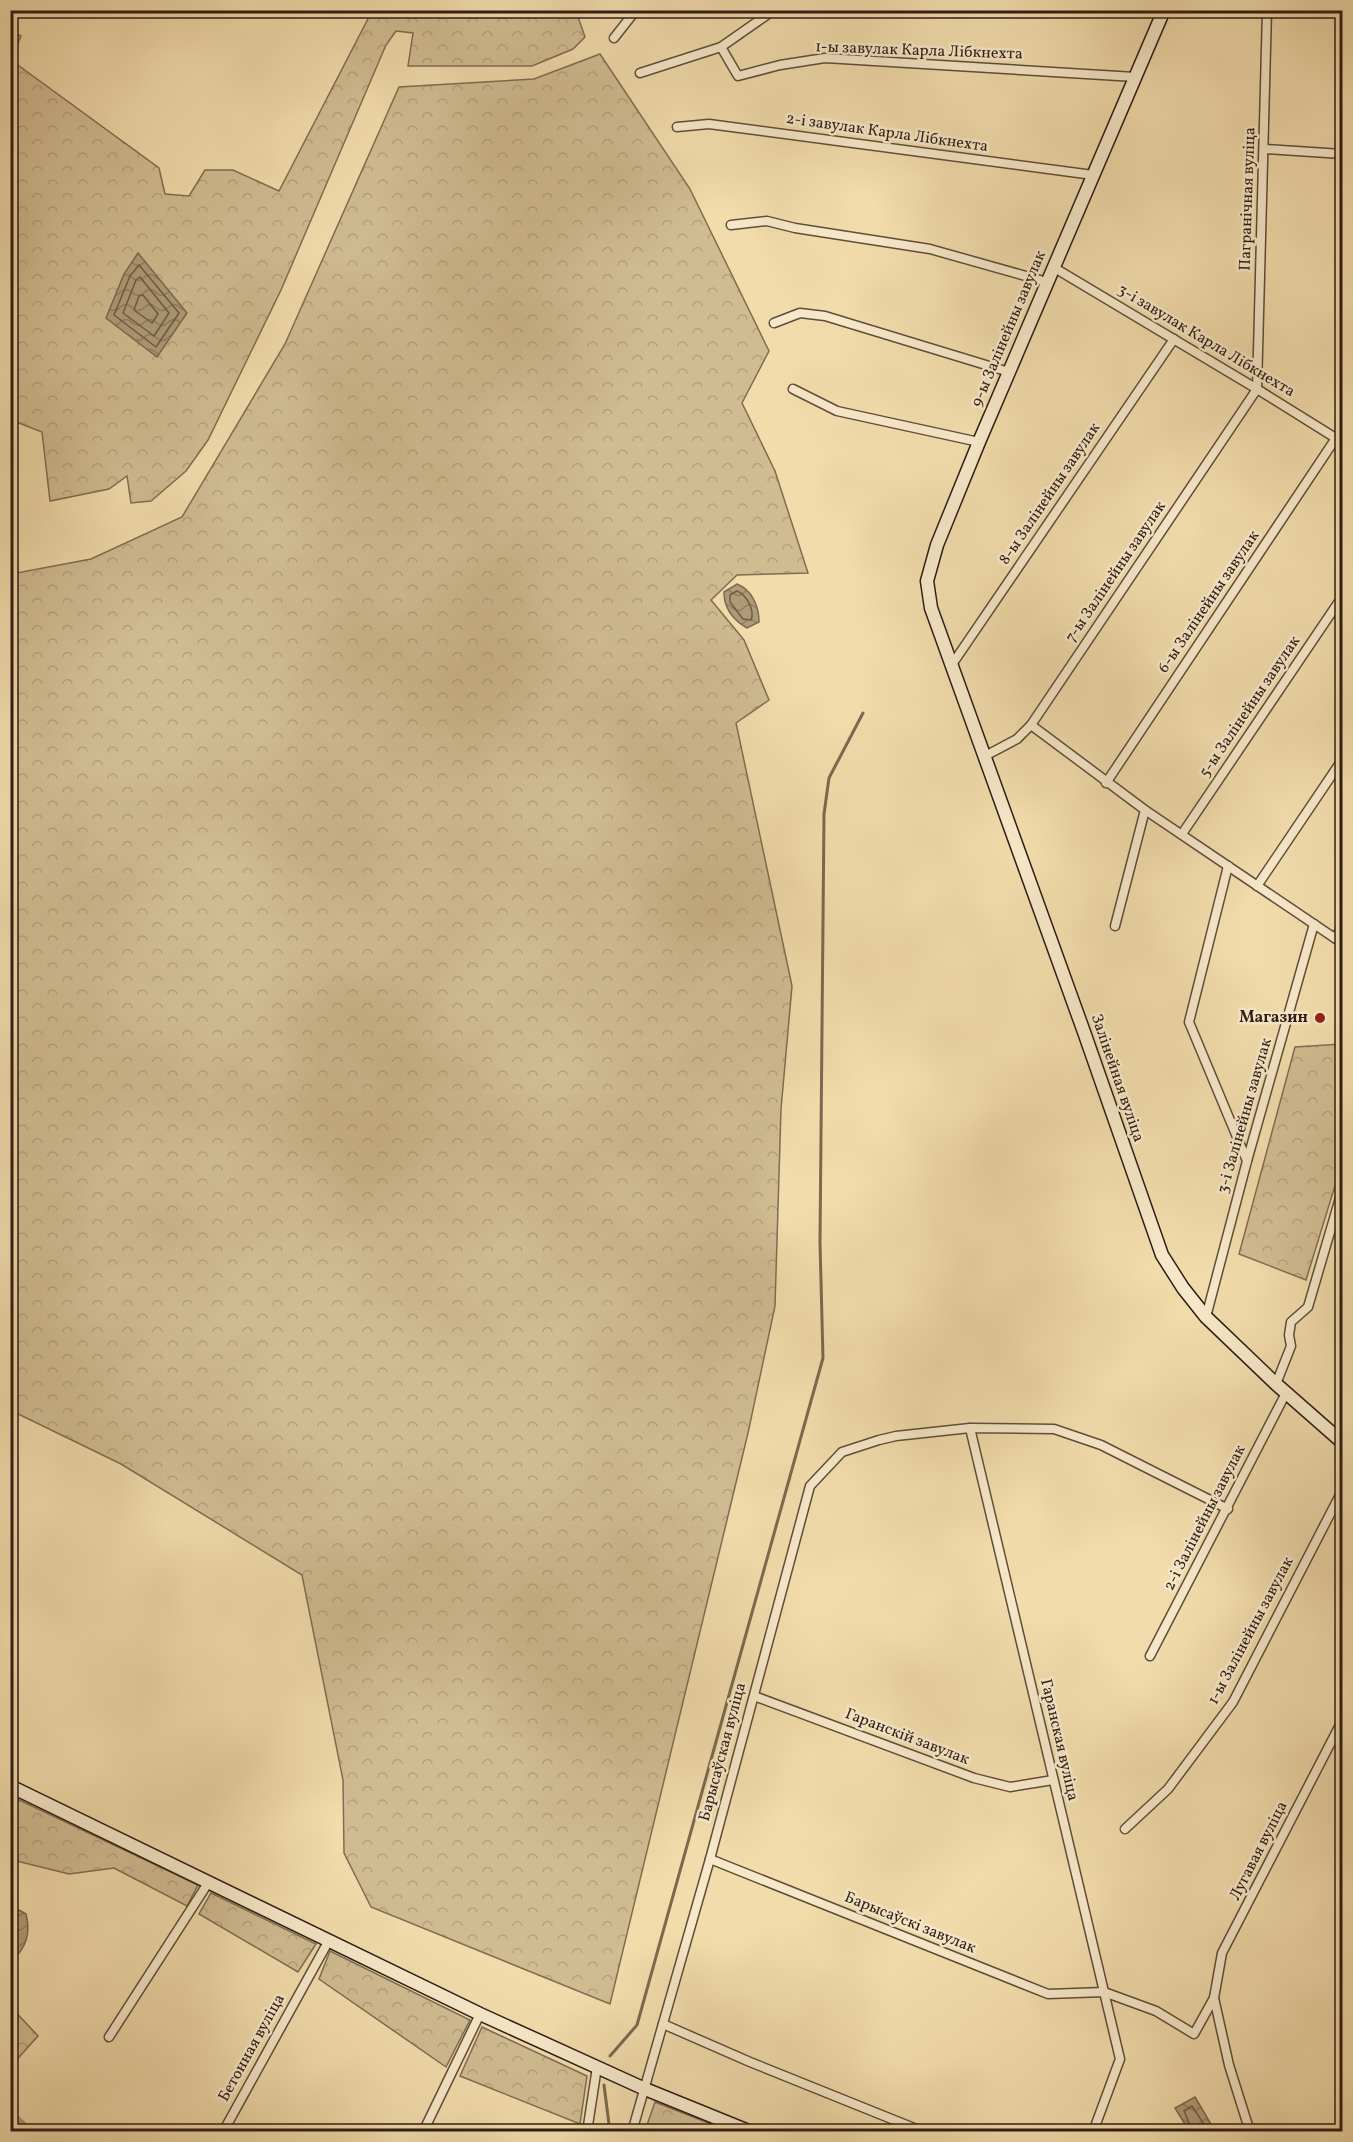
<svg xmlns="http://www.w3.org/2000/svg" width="1353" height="2142" font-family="Vollkorn,serif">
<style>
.forest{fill:url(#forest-crowns);stroke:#806c53;stroke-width:1.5}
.water{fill:url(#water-waves);stroke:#7b6950;stroke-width:1.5}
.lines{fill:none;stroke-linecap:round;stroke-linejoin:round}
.shore{stroke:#6e5c46;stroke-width:1.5}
.stream{stroke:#7b6950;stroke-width:3}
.river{stroke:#af9b78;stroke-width:18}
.street-casing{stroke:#5f4d3a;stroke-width:11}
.secondary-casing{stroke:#2e1d14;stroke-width:15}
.street{stroke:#f7e8c9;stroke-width:8}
.secondary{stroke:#f7e8c9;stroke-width:12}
.poi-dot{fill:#8f2418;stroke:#f7e8c9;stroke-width:2}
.labels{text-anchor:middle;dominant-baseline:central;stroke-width:5;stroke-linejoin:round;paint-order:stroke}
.street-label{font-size:16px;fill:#2e1d14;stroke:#f7e8c9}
.poi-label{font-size:16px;font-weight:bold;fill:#2e1d14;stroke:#f7e8c9;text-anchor:end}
</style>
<defs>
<pattern id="forest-crowns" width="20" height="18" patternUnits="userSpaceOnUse" patternTransform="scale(1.5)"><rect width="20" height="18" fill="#d1bc92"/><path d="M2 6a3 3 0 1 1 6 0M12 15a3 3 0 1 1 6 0" fill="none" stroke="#b4a17d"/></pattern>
<pattern id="water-waves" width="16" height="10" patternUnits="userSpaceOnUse" patternTransform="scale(1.5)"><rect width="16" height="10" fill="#af9b78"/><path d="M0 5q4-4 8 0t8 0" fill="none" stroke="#8f7e61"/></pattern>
</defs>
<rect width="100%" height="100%" fill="#f2dcac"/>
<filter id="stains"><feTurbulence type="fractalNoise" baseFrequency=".00333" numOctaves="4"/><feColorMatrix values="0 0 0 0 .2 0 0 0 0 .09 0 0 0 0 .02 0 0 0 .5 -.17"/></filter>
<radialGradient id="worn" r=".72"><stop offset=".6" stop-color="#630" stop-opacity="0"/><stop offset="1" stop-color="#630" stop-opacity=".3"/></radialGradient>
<g class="forest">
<polygon points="372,11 576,11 585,37 573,49 532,66 408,66 413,33 396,31 386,45 281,290 208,440 186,471 151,501 131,503 127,476 109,489 50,501 42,432 11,420 10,29 21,36 11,60 159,168 165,194 189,196 205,170 233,170 279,191"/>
<polygon points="600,54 690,189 769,351 742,403 775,471 808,573 737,575 711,600 744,640 769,700 736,723 792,986 781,1109 775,1306 748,1433 610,2004 371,1907 344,1853 343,1780 302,1575 121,1464 10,1410 11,574 91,559 182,517 285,344 399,87 534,79"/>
<polygon points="1342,1044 1342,1163 1306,1280 1239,1254 1295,1047"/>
<polygon points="11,1796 198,1885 187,1906 114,1868 69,1874 17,1861 11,1873"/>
<polygon points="211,1893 316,1944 298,1972 199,1914"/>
<polygon points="330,1951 470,2020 446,2067 319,1979"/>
<polygon points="10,2006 38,2036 11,2066 10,2066"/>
<polygon points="482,2027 587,2076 580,2124 460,2076"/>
<polygon points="655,2102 729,2131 645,2131"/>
</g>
<g class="water">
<polygon points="138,253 187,313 157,357 106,318 124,274"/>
<path d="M737,584c15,6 22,22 22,38l-12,6c-14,-8 -23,-19 -23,-36z"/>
<path d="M19,1910l7,4c5,19 0,35 -15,47v-45l1,-4z"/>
<polygon points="1195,2097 1215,2131 1189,2131 1175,2108"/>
</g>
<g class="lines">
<g class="shore">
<polygon points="139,265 179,313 156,347 114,315 130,276"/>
<polygon points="140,277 169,313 154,336 123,313 136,280"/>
<polygon points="143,295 158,314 152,323 134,310 139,296"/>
<path d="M737,591c10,4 18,20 14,29l-8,-1 -13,-17v-7z"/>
<polyline points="1193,2132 1184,2111 1192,2106 1209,2132"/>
</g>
<g class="stream">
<polyline points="610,2056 637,2025 823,1358 820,1243 824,814 829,778 863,713"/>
<polyline points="604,2085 610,2132"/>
</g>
<polyline class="river" points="10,2120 23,2132"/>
<defs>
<g id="street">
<polyline points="614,38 636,10"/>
<polyline points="721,47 738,76 780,65 825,58 1135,77"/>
<polyline points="640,73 721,47 774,10"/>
<polyline points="677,127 709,124 1093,175"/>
<polyline points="1265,149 1342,154"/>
<polyline points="731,225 767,221 795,228 930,249 1047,282"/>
<polyline points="1053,267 1257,389 1342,442"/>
<polyline points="774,323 800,313 825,316 1009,372"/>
<polyline points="793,389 837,411 979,442"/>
<polyline points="951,666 1174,339"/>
<polyline points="1031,725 1145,810 1342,943"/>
<polyline points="985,756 1017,739 1031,725 1257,389 1267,10"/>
<polyline points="1106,783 1336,438"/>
<polyline points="1182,834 1342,597"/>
<polyline points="1228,866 1189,1022 1247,1161"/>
<polyline points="1257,886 1342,760"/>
<polyline points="1115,926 1145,810"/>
<polyline points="1335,938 1342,927"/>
<polyline points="1206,1317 1247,1161 1314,924"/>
<polyline points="1276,1384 1291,1346 1289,1335 1291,1322 1308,1307 1342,1191"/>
<polyline points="970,1428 1120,2059 1093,2132"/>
<polyline points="1150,1656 1286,1393"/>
<polyline points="754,1696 974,1778 1010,1787 1053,1780"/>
<polyline points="1125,1829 1168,1789 1233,1702 1342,1491"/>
<polyline points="710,1859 1048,1994 1104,1992 1156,2011 1194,2034 1214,1998 1222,1953 1342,1721"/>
<polyline points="1214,1998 1229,2065 1250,2132"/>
<polyline points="663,2024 750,2062 924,2132"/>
<polyline points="109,2037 208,1883"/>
<polyline points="223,2132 328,1942"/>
<polyline points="423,2132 480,2014"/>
<polyline points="587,2132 597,2067"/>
<polyline points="632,2132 710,1859 810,1486 842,1452 879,1440 896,1436 970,1428 1054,1429 1101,1445 1228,1509"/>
</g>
<g id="secondary">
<polyline points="1164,10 979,442 937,545 927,581 931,608 1084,1032 1162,1255 1183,1288 1206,1317 1276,1384 1342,1442"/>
<polyline points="10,1786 480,2014 645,2089 751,2132"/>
</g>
</defs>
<use href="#street" class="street-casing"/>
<use href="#secondary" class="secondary-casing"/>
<use href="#street" class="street"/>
<use href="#secondary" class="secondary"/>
</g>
<circle class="poi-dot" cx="1320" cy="1018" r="6"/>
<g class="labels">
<g class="street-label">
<text transform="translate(919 51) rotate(2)">1-ы завулак Карла Лібкнехта</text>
<text transform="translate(887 133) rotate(8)">2-і завулак Карла Лібкнехта</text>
<text transform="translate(1248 199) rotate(-88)">Пагранічная вуліца</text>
<text transform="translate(1009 329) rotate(-67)">9-ы Залінейны завулак</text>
<text transform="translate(1206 341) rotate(31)">3-і завулак Карла Лібкнехта</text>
<text transform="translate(1050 494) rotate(-56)">8-ы Залінейны завулак</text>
<text transform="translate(1116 572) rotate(-56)">7-ы Залінейны завулак</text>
<text transform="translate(1209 602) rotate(-56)">6-ы Залінейны завулак</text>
<text transform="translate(1250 707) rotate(-56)">5-ы Залінейны завулак</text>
<text transform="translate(1117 1078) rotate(71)">Залінейная вуліца</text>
<text transform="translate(1245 1116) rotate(-74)">3-і Залінейны завулак</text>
<text transform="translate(1205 1518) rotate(-63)">2-і Залінейны завулак</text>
<text transform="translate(1251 1631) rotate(-62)">1-ы Залінейны завулак</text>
<text transform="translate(907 1737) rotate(21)">Гаранскій завулак</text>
<text transform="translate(1059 1740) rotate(77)">Гаранская вуліца</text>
<text transform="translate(723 1752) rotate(-75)">Барысаўская вуліца</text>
<text transform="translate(1259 1851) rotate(-63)">Лугавая вуліца</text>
<text transform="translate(910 1923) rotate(22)">Барысаўскі завулак</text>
<text transform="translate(252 2048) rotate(-61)">Бетонная вуліца</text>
</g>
<g class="poi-label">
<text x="1308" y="1018">Магазин</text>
</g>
</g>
<rect width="1353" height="2142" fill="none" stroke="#f2dcac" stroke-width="36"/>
<rect x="12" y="12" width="1329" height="2118" fill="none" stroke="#2e1d14" stroke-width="3"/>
<rect x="18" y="18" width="1317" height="2106" fill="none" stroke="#2e1d14" stroke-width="1.5"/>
<rect width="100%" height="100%" filter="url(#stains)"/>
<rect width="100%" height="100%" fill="url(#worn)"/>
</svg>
